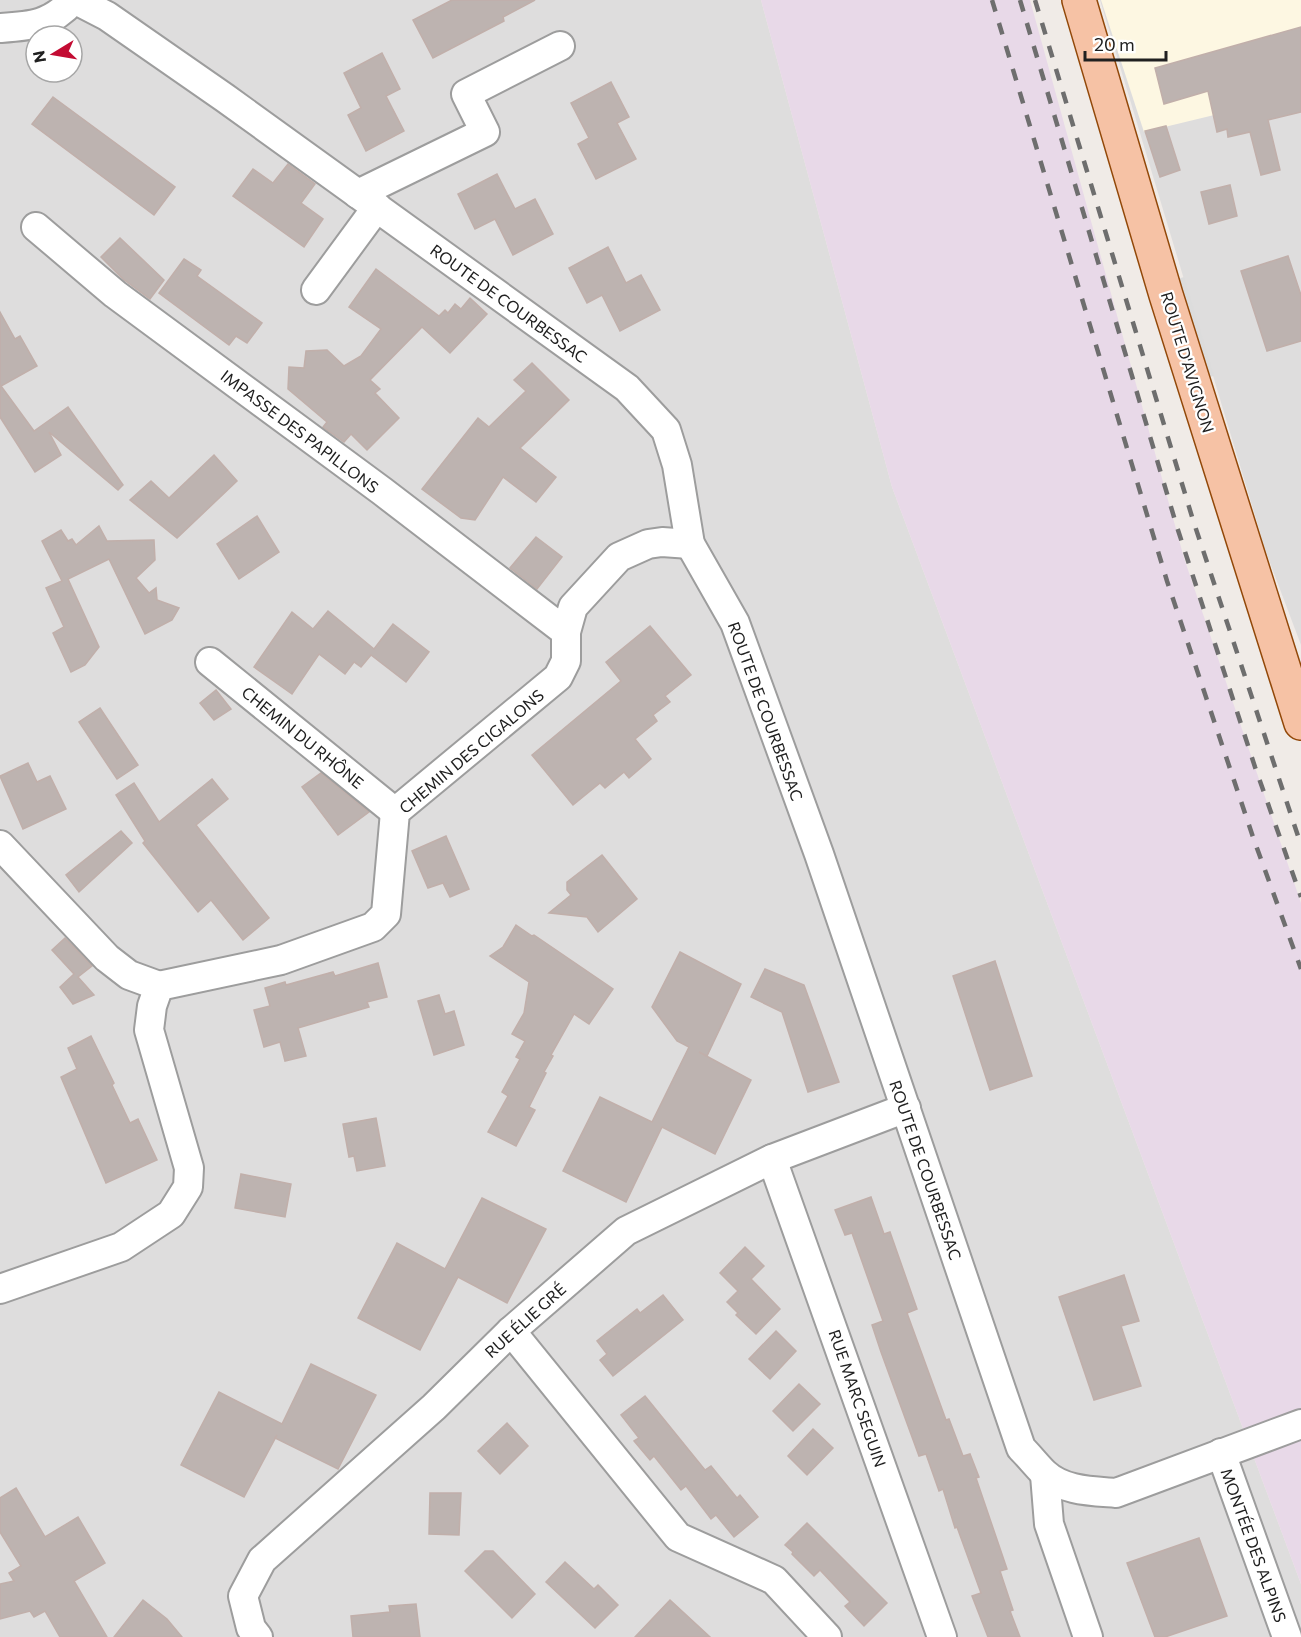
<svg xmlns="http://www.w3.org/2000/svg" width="1301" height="1637" font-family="Commissioner,sans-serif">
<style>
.residential{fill:#dedddd;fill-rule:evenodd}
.industrial{fill:#e8d9e8}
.education{fill:#fdf7e2}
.parking{fill:#dcdcdc}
.building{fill:#bdb3b0;stroke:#c1afaa;stroke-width:1.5}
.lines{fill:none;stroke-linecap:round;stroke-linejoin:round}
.minor-casing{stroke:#9d9d9d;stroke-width:32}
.major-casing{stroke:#924809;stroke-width:36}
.minor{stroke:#fff;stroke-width:28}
.major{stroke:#f6c2a5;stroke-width:33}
.rail{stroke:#6e6e6e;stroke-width:4.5;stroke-dasharray:12 12;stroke-linecap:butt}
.labels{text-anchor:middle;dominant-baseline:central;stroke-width:4.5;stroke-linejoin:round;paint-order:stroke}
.street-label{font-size:16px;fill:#202020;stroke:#fff}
</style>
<rect width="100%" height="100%" fill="#f0ebe7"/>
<g class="residential">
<path d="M0,0h761l131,487 409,1097v53h-1301zM36,36h36v36h-36z"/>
<polygon points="1100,0 1301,0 1301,645 1266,552"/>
</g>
<polygon class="industrial" points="761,0 1030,0 1184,558 1301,903 1301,1584 892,487"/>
<polygon class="education" points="1101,0 1301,0 1301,94 1144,132"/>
<polygon class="parking" points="1184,277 1214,376 1204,378 1174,280"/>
<g class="building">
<polygon points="452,0 535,0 503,17 504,21 433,58 413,20"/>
<polygon points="1301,27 1301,112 1268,120 1280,170 1261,175 1250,132 1228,137 1227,129 1217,132 1208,91 1164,104 1155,68"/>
<polygon points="382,53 400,89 386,96 404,131 366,151 348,115 361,108 344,73"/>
<polygon points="611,82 629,117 617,123 636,159 596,179 578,144 589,138 571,103"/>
<polygon points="53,97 175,187 154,215 32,124"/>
<polygon points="1166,126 1180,170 1160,177 1145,131"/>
<polygon points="288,164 315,184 301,203 323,219 304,247 233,196 253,169 273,183"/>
<polygon points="497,174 515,209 535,199 553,234 513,255 495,219 475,229 458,194"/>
<polygon points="1230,185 1237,216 1209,224 1201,192"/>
<polygon points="120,238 164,280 150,299 123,279 101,257"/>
<polygon points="608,247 626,283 641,275 660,310 620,331 602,295 587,303 569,268"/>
<polygon points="1288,256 1301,295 1301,341 1267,351 1241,271"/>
<polygon points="184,259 201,270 197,276 262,323 247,343 236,336 229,345 159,293"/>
<polygon points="376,269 439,316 445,310 448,313 455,304 461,309 470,298 487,314 450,353 422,327 370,380 380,389 375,393 399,418 367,450 351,434 344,442 323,427 327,422 288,389 289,367 304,368 306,351 327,350 344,366 361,356 381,329 349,307"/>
<polygon points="0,312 15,339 20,336 37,366 1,386 34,431 68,407 123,485 118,490 49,432 61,455 35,472 0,417"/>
<polygon points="532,363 569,400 520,448 556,477 536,502 503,477 475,520 461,518 422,489 478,418 489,427 526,391 514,380"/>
<polygon points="214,455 237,481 177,538 130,500 151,481 169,498"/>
<polygon points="257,516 279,552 239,579 217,544"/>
<polygon points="99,526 107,541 154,540 155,560 136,578 149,593 156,588 157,600 179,608 172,620 145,634 109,559 68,579 99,647 85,665 71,672 53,633 64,627 46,588 62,581 42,541 61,530 68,541 72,539 76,545"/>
<polygon points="536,537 562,557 537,589 510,568"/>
<polygon points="328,611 374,649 393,624 429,652 406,682 371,655 361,667 354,662 345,674 319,654 292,694 254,667 292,612 313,629"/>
<polygon points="650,626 691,675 665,696 670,702 653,715 657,721 635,739 651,759 629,778 624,772 605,788 600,783 573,805 532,755 621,681 606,662"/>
<polygon points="216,690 231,709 214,720 200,703"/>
<polygon points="100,708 138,765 117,779 79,722"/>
<polygon points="28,763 37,782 50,776 66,809 23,829 0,776"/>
<polygon points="321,773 369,812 338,835 302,787"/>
<polygon points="212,779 228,799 196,825 269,918 243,940 211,900 198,912 143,843 145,841 116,795 134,783 159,822"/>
<polygon points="121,831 132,843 79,892 66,875"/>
<polygon points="446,836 469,889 450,897 443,883 428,888 412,851"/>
<polygon points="602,855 637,899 598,932 587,917 549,913 571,895 567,890 567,882"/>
<polygon points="516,925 532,936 534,935 613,989 589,1024 574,1014 551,1055 553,1056 544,1072 546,1073 529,1107 535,1110 516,1146 488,1132 508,1096 502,1092 520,1059 516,1057 525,1041 512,1034 524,1013 529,982 490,956 503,947"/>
<polygon points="65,938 92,966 78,977 94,995 73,1004 60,987 74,974 52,950"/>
<polygon points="680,952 741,984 707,1056 699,1052 751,1080 715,1154 662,1127 626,1202 563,1171 600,1097 652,1122 689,1047 677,1041 652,1007"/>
<polygon points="995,961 1032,1076 990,1090 953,976"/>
<polygon points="378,963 387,997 367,1002 369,1007 298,1028 306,1056 285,1061 280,1042 264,1047 254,1010 270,1006 265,988 285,982 286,985 333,972 335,976"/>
<polygon points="765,969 804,985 839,1082 808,1092 782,1012 751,997"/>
<polygon points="439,995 445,1014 454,1011 464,1045 434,1055 418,1001"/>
<polygon points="91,1036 114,1083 112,1085 130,1123 138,1119 157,1160 106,1183 61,1077 77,1069 68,1048"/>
<polygon points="376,1118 385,1166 357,1171 354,1156 349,1157 343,1124"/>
<polygon points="241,1174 291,1184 285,1217 235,1208"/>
<polygon points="871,1197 884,1234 890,1232 917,1309 907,1313 946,1420 949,1419 963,1456 970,1454 979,1477 976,1478 1007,1569 1000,1571 1013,1610 1010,1611 1020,1637 988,1637 972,1596 981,1593 957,1527 955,1528 943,1489 939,1491 926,1454 919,1456 881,1352 872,1325 883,1321 852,1233 845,1235 835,1210"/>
<polygon points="482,1198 546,1229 507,1303 458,1277 420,1350 358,1318 397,1243 445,1269"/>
<polygon points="745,1247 764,1266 751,1279 780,1309 756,1334 736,1315 738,1313 727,1302 738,1291 720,1273"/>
<polygon points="1124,1275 1139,1321 1121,1326 1141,1386 1094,1400 1059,1297"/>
<polygon points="663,1295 683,1320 613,1376 600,1360 607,1354 597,1341 637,1309 640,1313"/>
<polygon points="776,1331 796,1351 770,1379 749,1359"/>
<polygon points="311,1364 376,1395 338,1469 275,1438 277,1435 244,1497 181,1465 219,1392 282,1424"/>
<polygon points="799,1384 820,1404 793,1431 773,1411"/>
<polygon points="645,1396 705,1470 711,1466 737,1498 740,1495 758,1517 734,1537 716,1515 711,1519 686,1486 681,1490 654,1456 650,1460 634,1441 639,1438 621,1415"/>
<polygon points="507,1423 528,1446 500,1474 478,1451"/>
<polygon points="813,1429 833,1448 807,1475 788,1456"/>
<polygon points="16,1488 45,1537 78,1517 105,1563 74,1581 107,1637 60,1637 45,1611 34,1617 30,1611 0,1619 0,1584 14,1581 9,1573 21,1566 0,1532 0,1498"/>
<polygon points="430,1493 461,1493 459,1535 429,1534"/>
<polygon points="807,1523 887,1603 864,1626 845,1606 850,1602 820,1570 814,1576 792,1554 793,1552 785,1545"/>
<polygon points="1199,1538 1227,1616 1165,1637 1155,1637 1127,1563"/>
<polygon points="485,1551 493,1551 535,1594 512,1618 465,1571"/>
<polygon points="565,1562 594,1589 598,1585 618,1605 595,1628 546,1582"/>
<polygon points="143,1600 167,1619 182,1637 114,1637"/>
<polygon points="670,1600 710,1637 635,1637"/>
<polygon points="416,1604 420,1637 353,1637 351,1616 390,1612 389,1606"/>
</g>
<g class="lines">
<defs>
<g id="minor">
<path d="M76,0l31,16 118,82 402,290 39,42 11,35 13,79 45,79 84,231 202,594c8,8 15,17 23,25 19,18 47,18 72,20l185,-69"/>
<path d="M0,28c31,-2 51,-3 73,-28"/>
<polyline points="358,194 485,132 466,94 560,46"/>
<polyline points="36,227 115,294 382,491 566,632"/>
<polyline points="316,290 377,207"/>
<polyline points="210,662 395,812"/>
<polyline points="0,845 107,958 129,975 159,986"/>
<polyline points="772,1159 942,1637"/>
<polyline points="0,1289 121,1247 171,1214 188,1187 189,1168 149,1030 152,1006 159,986 281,960 373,927 386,914 395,812 558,677 566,661 566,632 573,607 619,557 648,544 662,542 690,544"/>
<polyline points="511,1331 678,1537 774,1580 827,1637"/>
<polyline points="1221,1453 1287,1637"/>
<polyline points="1045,1475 1049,1524 1088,1637"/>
<polyline points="258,1637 251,1628 243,1596 262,1560 434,1407 511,1331 626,1231 772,1159 906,1108"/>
</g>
<polyline id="major" points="1079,0 1166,295 1301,723"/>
</defs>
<use href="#minor" class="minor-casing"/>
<use href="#major" class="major-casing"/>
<use href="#minor" class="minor"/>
<use href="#major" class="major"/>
<g class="rail">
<polyline points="992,0 1167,581 1254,840 1301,969"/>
<polyline points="1020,0 1177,527 1255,767 1301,897"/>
<polyline points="1035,0 1193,520 1301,845"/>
</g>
</g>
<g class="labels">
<g class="street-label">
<text transform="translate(509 303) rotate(36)">ROUTE DE COURBESSAC</text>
<text transform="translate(1188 362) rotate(73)">ROUTE D'AVIGNON</text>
<text transform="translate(300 431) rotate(37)">IMPASSE DES PAPILLONS</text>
<text transform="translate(766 711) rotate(70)">ROUTE DE COURBESSAC</text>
<text transform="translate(303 737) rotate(39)">CHEMIN DU RHÔNE</text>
<text transform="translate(471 751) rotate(-40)">CHEMIN DES CIGALONS</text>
<text transform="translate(926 1170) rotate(71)">ROUTE DE COURBESSAC</text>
<text transform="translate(525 1320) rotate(-42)">RUE ÉLIE GRÉ</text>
<text transform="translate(858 1398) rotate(71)">RUE MARC SEGUIN</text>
<text transform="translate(1254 1545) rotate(70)">MONTÉE DES ALPINS</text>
</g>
</g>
<g transform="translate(54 54) rotate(259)"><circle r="28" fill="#ffffff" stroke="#a6a6a6" stroke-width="1.5"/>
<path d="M0-4.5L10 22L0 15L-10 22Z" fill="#c30c33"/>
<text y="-9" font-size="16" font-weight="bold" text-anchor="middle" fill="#202020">N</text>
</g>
<path d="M1085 51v9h81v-9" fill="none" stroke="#202020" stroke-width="3"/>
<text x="1094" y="51" font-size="18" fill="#202020" stroke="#ffffff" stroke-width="4.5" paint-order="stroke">20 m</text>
</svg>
